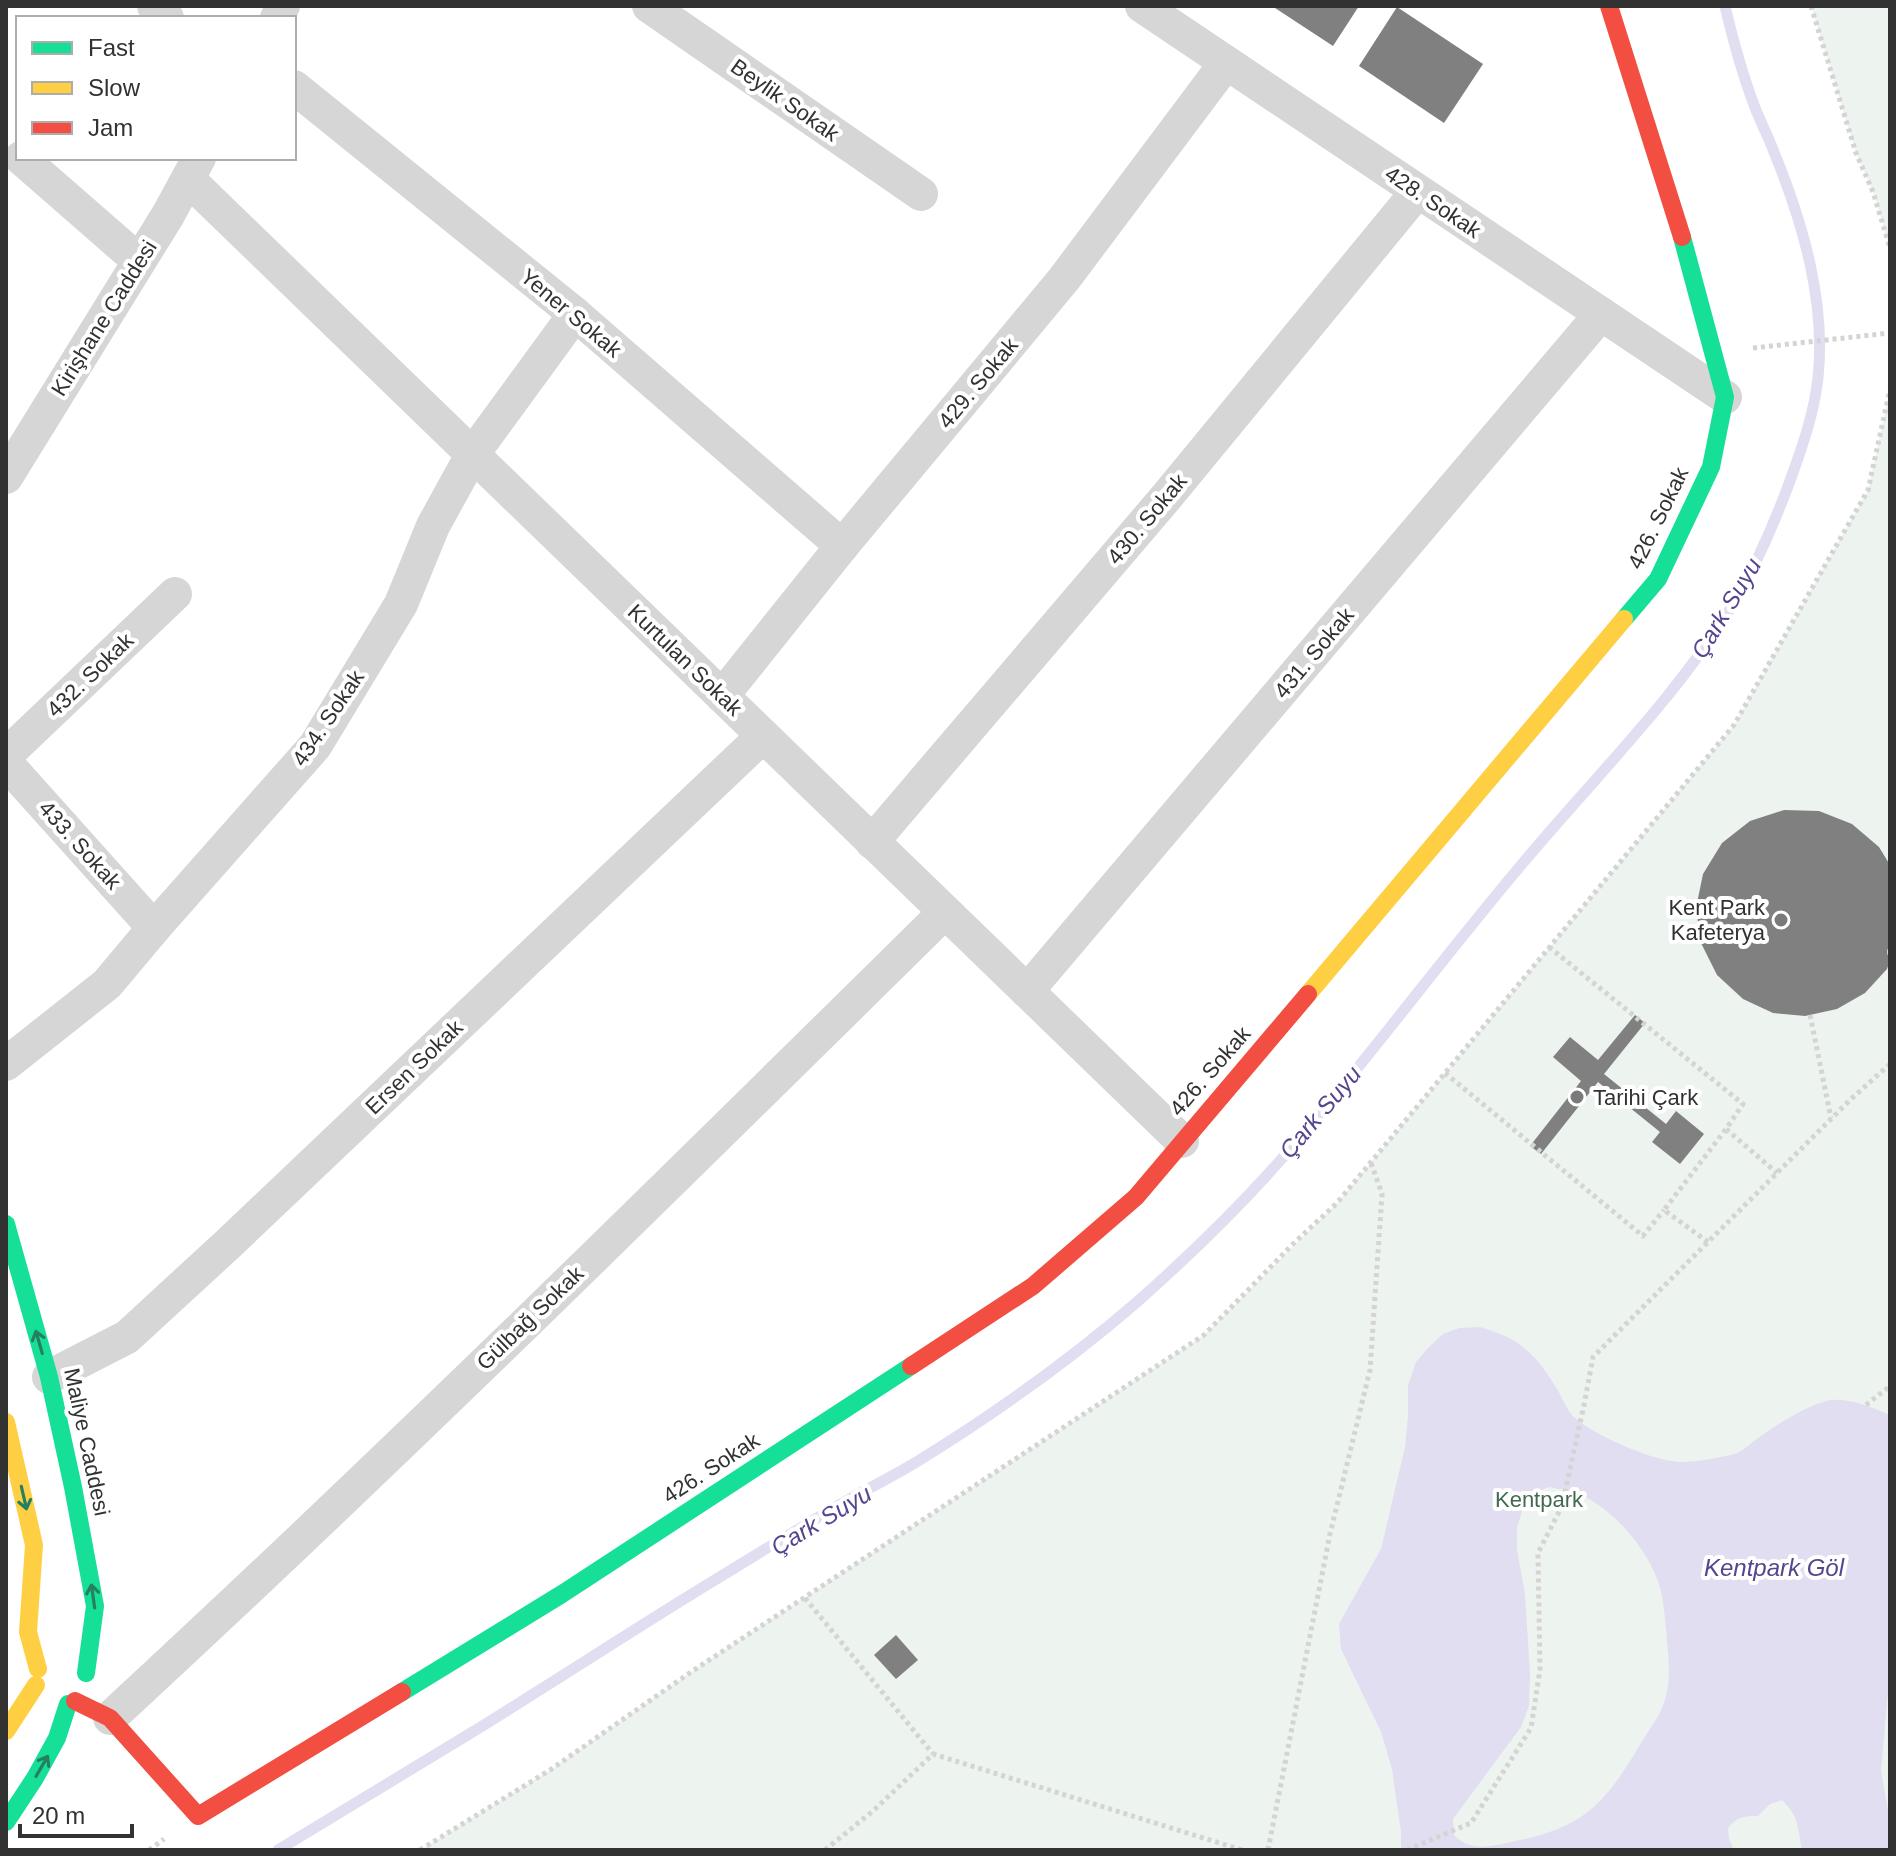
<svg xmlns="http://www.w3.org/2000/svg" width="1896" height="1856" font-family="Helvetica,sans-serif">
<style>
.green{fill:#edf3ef}
.water{fill:#e2def1;fill-rule:evenodd}
.lines{fill:none;stroke-linecap:round;stroke-linejoin:round}
.stream{stroke:#e2def1;stroke-width:11}
.building{fill:#808080}
.path{stroke:#d4d4d4;stroke-width:5;stroke-dasharray:4 4;stroke-linecap:butt}
.street{stroke:#d6d6d6;stroke-width:34}
.fast{stroke:#16e098;stroke-width:18}
.slow{stroke:#ffcf43;stroke-width:18}
.jam{stroke:#f24e42;stroke-width:18}
.oneway{stroke:#258060}
.poi-dot{fill:#7a7a7a;stroke:#fff;stroke-width:3}
.labels{text-anchor:middle;dominant-baseline:central;stroke-width:8;stroke-linejoin:round;paint-order:stroke}
.street-label{font-size:22px;fill:#323232;stroke:#fff}
.poi-label{font-size:22px;fill:#323232;stroke:#fff;text-anchor:end}
.park-label{font-size:22px;fill:#426a51;stroke:#fff}
.water-label{font-size:24px;font-style:italic;fill:#56458e;stroke:#fff}
</style>
<rect width="100%" height="100%" fill="#fff"/>
<g class="green">
<polygon points="1811,6 1890,6 1890,248 1873,192 1856,153"/>
<polygon points="1890,389 1890,1850 420,1850 550,1770 691,1672 1204,1335 1337,1203 1734,725 1868,490"/>
</g>
<path class="water" d="M1480,1327c41,12 55,26 77,62 5,8 9,19 15,26 18,19 85,48 111,47 11,0 43,-5 54,-9 8,-3 16,-12 24,-17 17,-12 45,-30 65,-35 20,-5 45,6 64,14v254l-9,102 9,50v29h-88c-5,-24 -2,-32 -20,-50l-12,4 -12,12c-14,0 -21,1 -30,12l1,11 5,11h-333v-18l-9,-63 -11,-37 -40,-83 -2,-25 42,-75 24,-102 3,-31v-31l8,-23 12,-14 15,-14 16,-6zM1549,1487c10,2 20,3 30,7 35,15 71,57 81,94 4,14 6,39 7,54 2,20 4,41 -3,61 -5,14 -16,28 -24,42 -35,58 -55,82 -124,96 -23,4 -44,13 -62,-6l-1,-16 68,-92 8,-21 1,-33 -5,-79 -8,-44v-22l6,-20 9,-14z"/>
<g class="lines">
<path class="stream" d="M278,1850c62,-38 125,-76 188,-114 88,-54 174,-111 262,-164 37,-23 74,-45 111,-67 26,-15 53,-28 79,-44 76,-47 151,-100 219,-159 61,-54 120,-112 172,-175 75,-89 144,-182 219,-270 70,-83 147,-159 204,-251 24,-40 43,-84 59,-128 12,-33 23,-65 27,-100 8,-76 -15,-155 -44,-226 -6,-16 -14,-31 -20,-47 -12,-32 -21,-65 -29,-99"/>
</g>
<g class="building">
<polygon points="1272,6 1359,6 1333,46"/>
<polygon points="1397,7 1483,64 1444,123 1359,66"/>
<polygon points="1784,810 1819,811 1852,824 1879,847 1890,865 1890,961 1887,969 1865,993 1837,1009 1805,1016 1773,1013 1743,999 1717,975 1701,943 1696,908 1703,874 1722,843 1750,821"/>
<polygon points="1635,1015 1645,1023 1604,1074 1666,1124 1676,1111 1704,1134 1680,1164 1652,1142 1660,1132 1598,1082 1541,1154 1530,1146 1581,1081 1553,1057 1570,1037 1598,1060"/>
<polygon points="896,1635 918,1660 896,1679 874,1655"/>
</g>
<g class="lines">
<g class="path">
<polyline points="1811,6 1856,153 1873,192 1890,248"/>
<polyline points="1753,348 1890,333"/>
<polyline points="1549,947 1743,1104 1726,1129 1777,1173"/>
<polyline points="1887,952 1890,952"/>
<polyline points="1810,1015 1831,1118"/>
<polyline points="1445,1073 1643,1236 1664,1210"/>
<polyline points="1708,1242 1664,1210 1726,1129"/>
<polyline points="1866,1405 1890,1386"/>
<polyline points="805,1598 933,1754"/>
<polyline points="149,1850 164,1839"/>
<polyline points="420,1850 550,1770 691,1672 1204,1335 1293,1244 1337,1203 1734,725 1868,490 1890,389"/>
<polyline points="825,1850 873,1811 933,1754 1242,1850"/>
<polyline points="1268,1850 1330,1534 1370,1370 1382,1194 1371,1163"/>
<polyline points="1407,1850 1471,1823 1531,1728 1540,1670 1538,1553 1562,1506 1584,1405 1593,1357 1850,1100 1890,1064"/>
</g>
<g class="street">
<polyline points="154,6 167,18"/>
<polyline points="649,6 921,194"/>
<polyline points="1142,6 1725,397"/>
<polyline points="277,18 283,6"/>
<polyline points="294,87 575,314 842,546"/>
<polyline points="21,158 139,261"/>
<polyline points="188,179 1182,1141"/>
<polyline points="6,477 168,215 199,158"/>
<polyline points="722,696 842,546 1064,279 1226,63"/>
<polyline points="6,755 175,594"/>
<polyline points="6,763 154,928"/>
<polyline points="872,842 1168,495 1417,192"/>
<polyline points="1027,991 1601,314"/>
<polyline points="6,1064 107,984 154,928 315,746 401,604 433,526 472,455 575,314"/>
<polyline points="49,1377 127,1337 227,1245 763,736"/>
<path d="M110,1718c284,-262 559,-534 835,-806"/>
</g>
<g class="fast">
<polyline points="1624,619 1658,579 1711,467 1725,397 1682,237"/>
<polyline points="6,1224 49,1377 73,1487 95,1606 86,1673"/>
<polyline points="402,1692 562,1594 911,1366"/>
<polyline points="6,1822 35,1778 57,1738 68,1704"/>
</g>
<g class="slow">
<polyline points="1308,994 1624,619"/>
<polyline points="6,1422 34,1545 28,1632 38,1669"/>
<polyline points="6,1731 36,1685"/>
</g>
<g class="jam">
<polyline points="1609,6 1682,237"/>
<polyline points="911,1366 1033,1286 1136,1197 1308,994"/>
<polyline points="75,1701 110,1718 198,1816 402,1692"/>
</g>
</g>
<defs><path id="oneway-shaft" d="M-6 0H5M1.5-3L5.5 0L1.5 3" fill="none" stroke-width="1.6" stroke-linecap="round" stroke-linejoin="round" transform="scale(2)"/></defs>
<g class="oneway">
<use href="#oneway-shaft" transform="translate(39 1342) rotate(-106)"/>
<use href="#oneway-shaft" transform="translate(24 1498) rotate(77)"/>
<use href="#oneway-shaft" transform="translate(93 1596) rotate(-98)"/>
<use href="#oneway-shaft" transform="translate(42 1766) rotate(-60)"/>
</g>
<g class="poi-dot">
<circle cx="1781" cy="920" r="8"/>
<circle cx="1577" cy="1097" r="8"/>
</g>
<g class="labels">
<g class="street-label">
<text transform="translate(785 100) rotate(35)">Beylik Sokak</text>
<text transform="translate(1433 202) rotate(34)">428. Sokak</text>
<text transform="translate(571 313) rotate(40)">Yener Sokak</text>
<text transform="translate(104 318) rotate(-58)">Kirişhane Caddesi</text>
<text transform="translate(978 383) rotate(-50)">429. Sokak</text>
<text transform="translate(1658 518) rotate(-64)">426. Sokak</text>
<text transform="translate(1147 519) rotate(-50)">430. Sokak</text>
<text transform="translate(1314 653) rotate(-50)">431. Sokak</text>
<text transform="translate(685 660) rotate(44)">Kurtulan Sokak</text>
<text transform="translate(90 675) rotate(-44)">432. Sokak</text>
<text transform="translate(328 718) rotate(-56)">434. Sokak</text>
<text transform="translate(80 845) rotate(48)">433. Sokak</text>
<text transform="translate(414 1067) rotate(-44)">Ersen Sokak</text>
<text transform="translate(1210 1071) rotate(-49)">426. Sokak</text>
<text transform="translate(530 1318) rotate(-44)">Gülbağ Sokak</text>
<text transform="translate(87 1442) rotate(78)">Maliye Caddesi</text>
<text transform="translate(711 1468) rotate(-33)">426. Sokak</text>
</g>
<g class="poi-label">
<text x="1765" y="907">Kent Park<tspan x="1765" dy="25">Kafeterya</tspan></text>
<text x="1593" y="1097" text-anchor="start">Tarihi Çark</text>
</g>
<g class="park-label">
<text x="1539" y="1499">Kentpark</text>
</g>
<g class="water-label">
<text transform="translate(1726 608) rotate(-59)">Çark Suyu</text>
<text transform="translate(1320 1112) rotate(-50)">Çark Suyu</text>
<text transform="translate(821 1520) rotate(-31)">Çark Suyu</text>
<text x="1774" y="1567">Kentpark Göl</text>
</g>
</g>
<rect width="1896" height="1856" fill="none" stroke="#323232" stroke-width="16"/>
<rect x="16" y="16" width="280" height="144" fill="#ffffff" stroke="#adadad" stroke-width="2"/>
<rect x="32" y="42" width="40" height="12" fill="#16e098" stroke="#adadad" stroke-width="2"/>
<text x="88" y="56" font-size="24" fill="#323232">Fast</text>
<rect x="32" y="82" width="40" height="12" fill="#ffcf43" stroke="#adadad" stroke-width="2"/>
<text x="88" y="96" font-size="24" fill="#323232">Slow</text>
<rect x="32" y="122" width="40" height="12" fill="#f24e42" stroke="#adadad" stroke-width="2"/>
<text x="88" y="136" font-size="24" fill="#323232">Jam</text>
<path d="M20 1824v12h112v-12" fill="none" stroke="#323232" stroke-width="4"/>
<text x="32" y="1824" font-size="24" fill="#323232" stroke="#ffffff" stroke-width="6" paint-order="stroke">20 m</text>
</svg>
